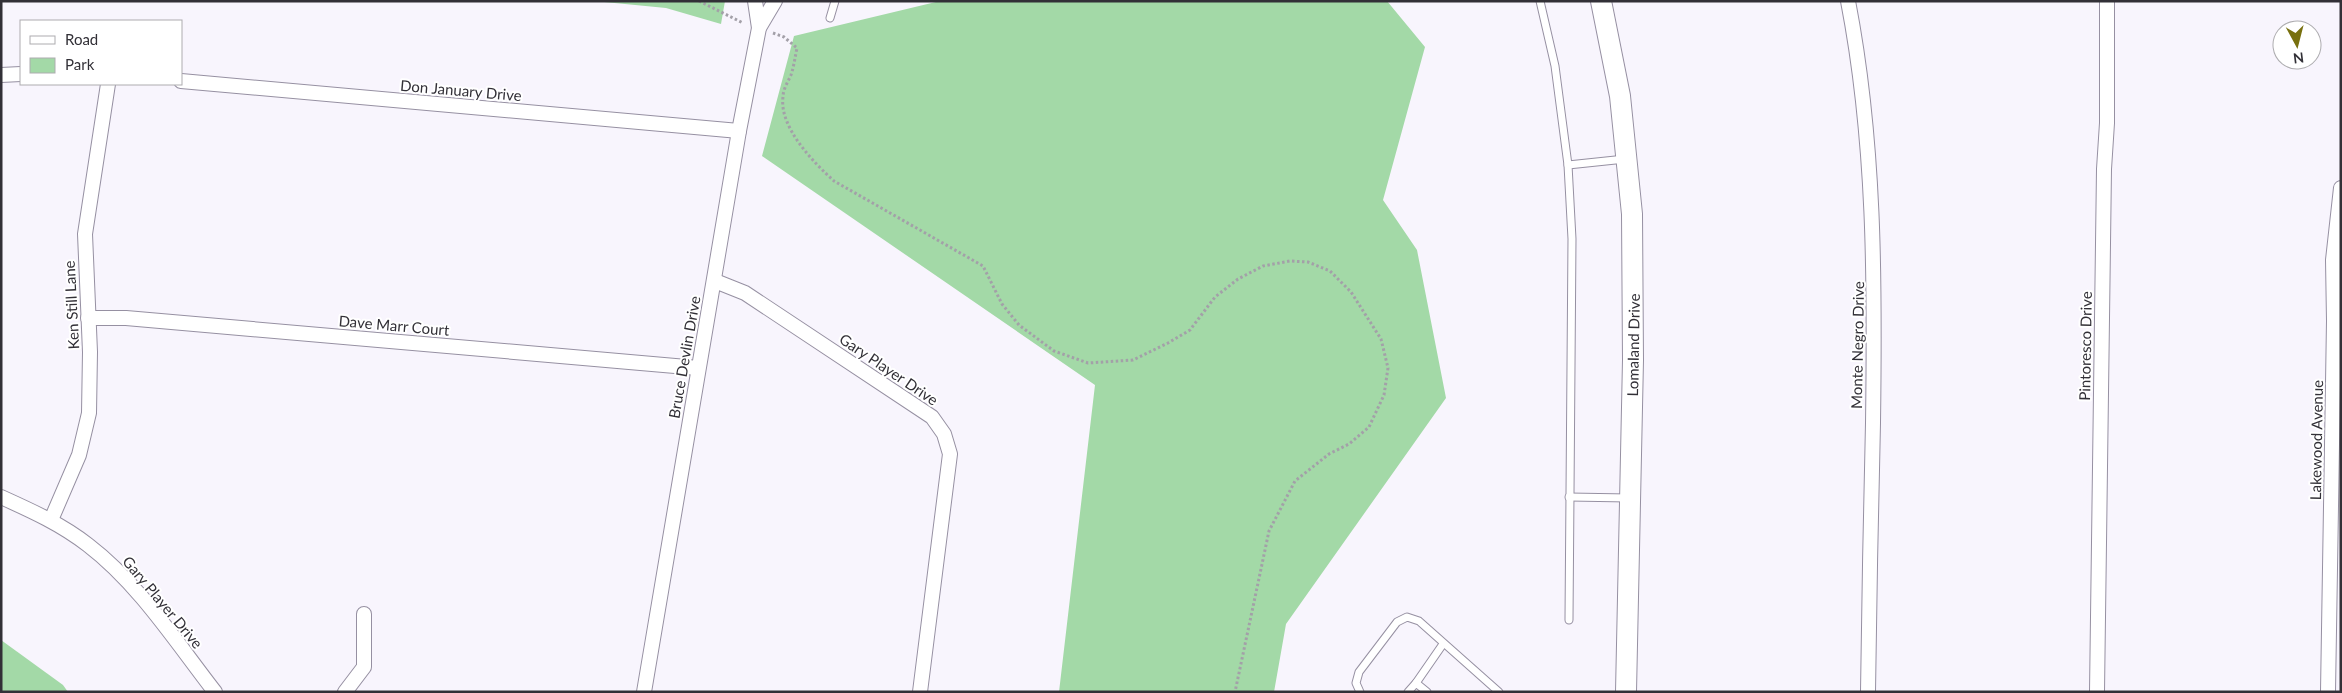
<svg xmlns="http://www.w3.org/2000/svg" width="2342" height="693" font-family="Lato,sans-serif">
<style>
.green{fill:#a3d9a7}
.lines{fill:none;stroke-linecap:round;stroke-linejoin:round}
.lane-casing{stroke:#9690a2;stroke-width:9}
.street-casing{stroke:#9690a2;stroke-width:16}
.secondary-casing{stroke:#9690a2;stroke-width:22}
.path{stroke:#a3a0a8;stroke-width:3;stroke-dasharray:2.5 2.5;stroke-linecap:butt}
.lane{stroke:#fff;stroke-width:7}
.street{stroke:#fff;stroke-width:14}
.secondary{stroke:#fff;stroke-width:20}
.labels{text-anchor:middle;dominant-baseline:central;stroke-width:4;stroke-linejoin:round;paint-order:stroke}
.street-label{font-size:15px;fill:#323037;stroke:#fff}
</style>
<rect width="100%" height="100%" fill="#f8f5fd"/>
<g class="green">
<polygon points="594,1 725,1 721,24 666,8"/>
<polygon points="940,1 1387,1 1425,47 1383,200 1417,250 1446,398 1286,624 1274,692 1059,692 1095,385 762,156 794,36"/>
<polygon points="1,640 63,685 68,692 1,692"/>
</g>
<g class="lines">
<defs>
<g id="lane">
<polyline points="1540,1 1555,66 1568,165 1572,239 1569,620"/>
<polyline points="830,18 835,1"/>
<polyline points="1568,165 1625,159"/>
<polyline points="1569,497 1629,498"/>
<polyline points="1416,683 1443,644"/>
<polyline points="1360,692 1356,683 1359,672 1397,622 1407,617 1419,621 1499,692"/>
<polyline points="1408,692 1416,683 1427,692"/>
</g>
<g id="street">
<polyline points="755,1 759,28"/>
<path d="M1848,1c27,140 27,280 25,422 -2,90 -4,179 -5,269"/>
<polyline points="1,75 21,74"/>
<polyline points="181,81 739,131"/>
<polyline points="715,281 745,293 932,417 944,434 950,454 920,692"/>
<polyline points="88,318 126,318 698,368"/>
<path d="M1,497c31,14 60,27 87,48 51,39 88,97 127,147"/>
<polyline points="51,520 79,455 89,413 90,352 85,234 108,84"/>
<polyline points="345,692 364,667 364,614"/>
<polyline points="644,692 739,131 759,28 775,1"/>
<polyline points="2097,692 2104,169 2107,123 2107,1"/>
<polyline points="2328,692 2334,321 2333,260 2341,188"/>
</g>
<polyline id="secondary" points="1601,1 1620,96 1632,214 1633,360 1626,692"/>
</defs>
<use href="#lane" class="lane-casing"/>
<use href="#street" class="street-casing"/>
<use href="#secondary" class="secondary-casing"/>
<g class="path">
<polyline points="699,1 743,23"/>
<path d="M773,33l11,4 13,11c-2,9 -3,18 -6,27 -3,7 -8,14 -8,22 -4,30 30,65 51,84l149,85 19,38 17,21 35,26 34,12 45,-3 35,-17 22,-13 25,-33 23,-18 25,-13 27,-5 18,1 22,9 21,21 30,47 7,29 -4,27 -15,32 -20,17 -20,10 -34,27 -26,50 -34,161"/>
</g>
<use href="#lane" class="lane"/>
<use href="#street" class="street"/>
<use href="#secondary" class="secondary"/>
</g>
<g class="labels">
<g class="street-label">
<text transform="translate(461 90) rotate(5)">Don January Drive</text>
<text transform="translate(71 305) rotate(-93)">Ken Still Lane</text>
<text transform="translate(394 325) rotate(5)">Dave Marr Court</text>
<text transform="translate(1633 345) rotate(-89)">Lomaland Drive</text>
<text transform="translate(1857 345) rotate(-89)">Monte Negro Drive</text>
<text transform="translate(2085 346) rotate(-89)">Pintoresco Drive</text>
<text transform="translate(684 357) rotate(-80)">Bruce Devlin Drive</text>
<text transform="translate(889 369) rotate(34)">Gary Player Drive</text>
<text transform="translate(2316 440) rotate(-89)">Lakewood Avenue</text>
<text transform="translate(163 602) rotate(50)">Gary Player Drive</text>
</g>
</g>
<rect width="2342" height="693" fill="none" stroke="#323037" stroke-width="5"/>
<rect x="20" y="20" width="162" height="65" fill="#ffffff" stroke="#adacaf"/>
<rect x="30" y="36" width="25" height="8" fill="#ffffff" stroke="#adacaf"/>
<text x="65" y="45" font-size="15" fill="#323037">Road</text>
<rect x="30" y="58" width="25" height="15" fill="#a3d9a7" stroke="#adacaf"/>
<text x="65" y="70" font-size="15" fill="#323037">Park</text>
<g transform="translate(2297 45) rotate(173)"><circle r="24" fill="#ffffff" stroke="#adacaf"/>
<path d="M0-4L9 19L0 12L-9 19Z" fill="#78700f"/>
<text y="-8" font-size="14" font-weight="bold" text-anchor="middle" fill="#323037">N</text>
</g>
</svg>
